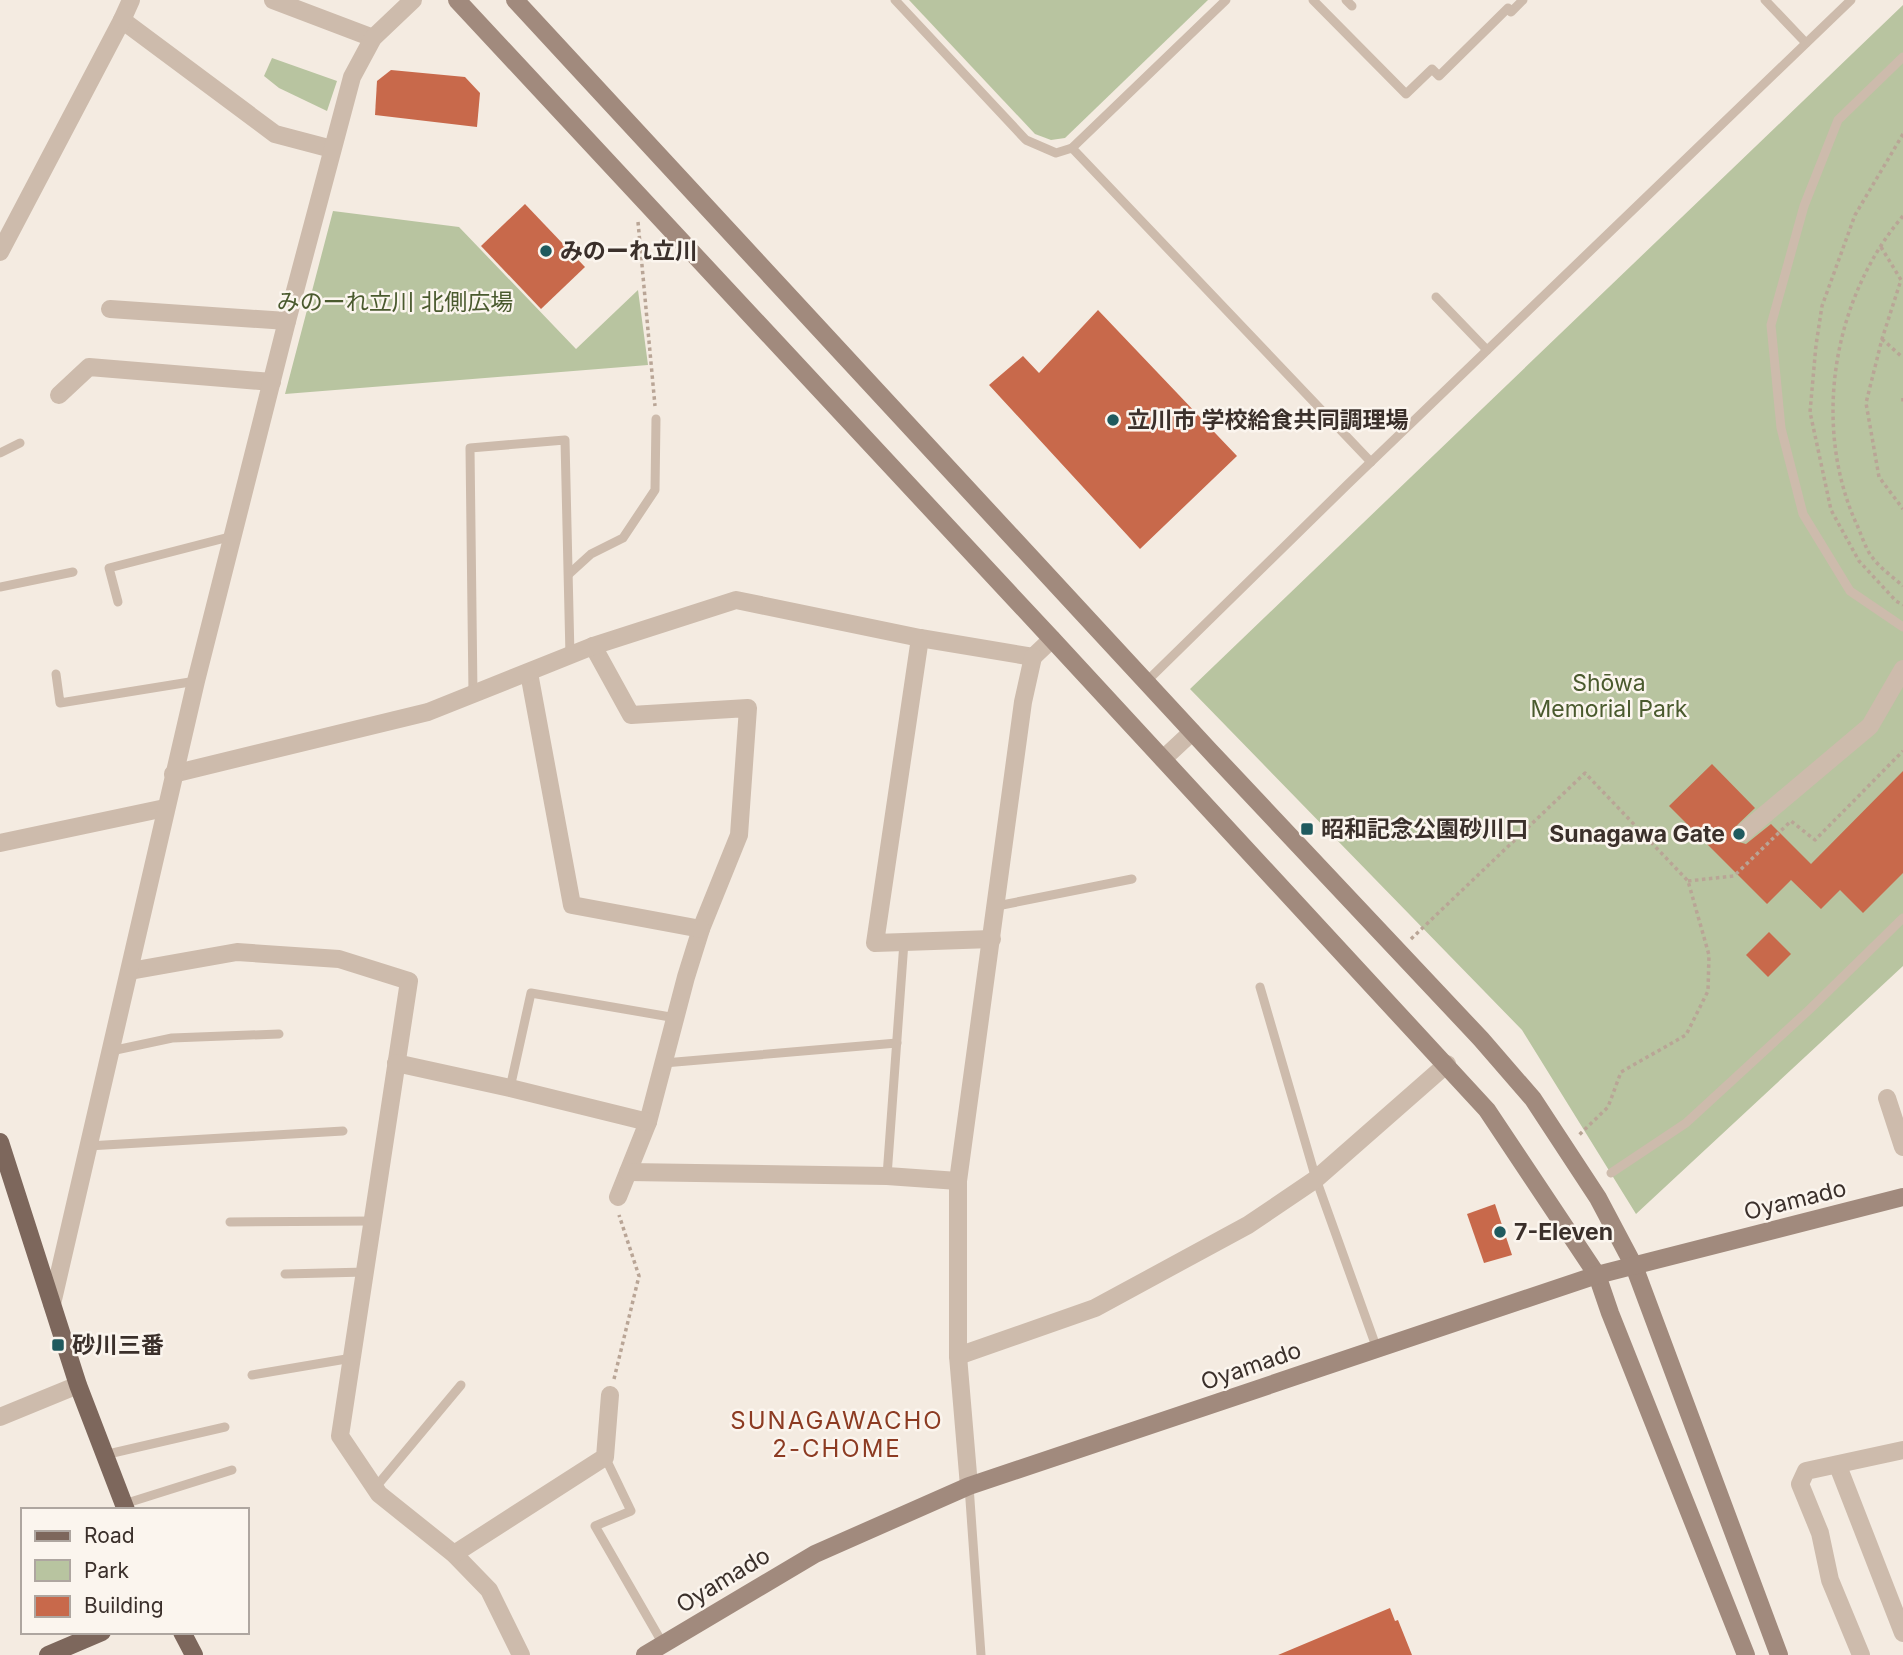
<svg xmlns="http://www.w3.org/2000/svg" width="1903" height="1655" font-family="Inter,'Noto Sans JP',sans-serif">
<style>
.green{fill:#b8c4a0}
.building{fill:#c8694b}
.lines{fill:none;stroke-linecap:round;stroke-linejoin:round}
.path{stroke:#b9a596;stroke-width:3.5;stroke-dasharray:3.5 3.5;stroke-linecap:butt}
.lane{stroke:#cdbbac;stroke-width:9}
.street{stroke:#cdbbac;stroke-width:18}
.secondary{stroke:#a18a7d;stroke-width:18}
.primary{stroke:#7d675c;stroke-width:18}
.poi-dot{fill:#1f5a5e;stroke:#fbf5ee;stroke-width:2.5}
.labels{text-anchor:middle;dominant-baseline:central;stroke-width:5;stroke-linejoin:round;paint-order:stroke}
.poi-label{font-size:23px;font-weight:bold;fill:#3b302b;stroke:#fbf5ee;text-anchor:start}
.park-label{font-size:23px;fill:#4a5a2e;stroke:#fbf5ee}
.street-label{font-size:23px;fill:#3b302b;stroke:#fbf5ee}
.neighbourhood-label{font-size:24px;letter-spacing:2px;fill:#8c3b22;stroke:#fbf5ee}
</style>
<rect width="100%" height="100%" fill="#f4ebe1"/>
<g class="green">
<polygon points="909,0 1208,0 1065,138 1051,140 1035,134"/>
<polygon points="1903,5 1903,966 1636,1214 1522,1030 1190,689"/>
<polygon points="272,58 337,81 327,111 279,88 264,76"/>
<polygon points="333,211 459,227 576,349 638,290 648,365 285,394"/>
</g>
<g class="building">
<polygon points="391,70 465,77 480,93 477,127 375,115 377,81"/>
<polygon points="525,204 585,267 541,309 481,246"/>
<polygon points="1098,310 1237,456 1140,549 989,385 1023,356 1039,373"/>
<polygon points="1712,764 1755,808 1733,829 1732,834 1735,841 1746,844 1771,824 1811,864 1903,771 1903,873 1863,913 1840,890 1821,909 1791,880 1767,904 1669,806"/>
<polygon points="1769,932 1791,954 1768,977 1746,955"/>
<polygon points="1495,1204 1512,1255 1484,1263 1467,1214"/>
<polygon points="1390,1608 1395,1621 1398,1620 1412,1655 1278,1655"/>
</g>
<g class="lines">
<g class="path">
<polyline points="1903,134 1855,215 1822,306 1816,345 1810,412 1831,510 1859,561 1896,601 1903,605"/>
<path d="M1903,216c-70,82 -91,208 -47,307 5,10 9,25 16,34 8,11 21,20 31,29"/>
<polyline points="638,222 655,406"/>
<polyline points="1881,247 1901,280 1882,339 1866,403 1879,477 1903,509"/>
<polyline points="1882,339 1901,356"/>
<polyline points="1903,398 1903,405"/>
<polyline points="1688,881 1734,876 1791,821 1815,840 1903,751"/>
<polyline points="1411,939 1585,773 1688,881 1709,955 1708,991 1686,1035 1621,1072 1608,1107 1578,1136"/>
<polyline points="614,1379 639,1276 619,1215"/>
</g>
<g class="lane">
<polyline points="895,0 1026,140 1056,153 1072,148 1371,462"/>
<polyline points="1313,0 1406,94 1432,69 1439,76 1508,8 1511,12 1523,0"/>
<polyline points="1346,0 1352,6"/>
<polyline points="1765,0 1806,43"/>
<polyline points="1903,57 1838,120 1804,206 1771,325 1781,428 1803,514 1850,591 1903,627"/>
<polyline points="1072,148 1226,0"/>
<polyline points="1436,297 1487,350"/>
<polyline points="0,453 20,443"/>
<polyline points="569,574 591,554 623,538 655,490 656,419"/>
<polyline points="0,587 73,572"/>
<polyline points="118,602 109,568 233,536"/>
<polyline points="56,674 60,703 196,681"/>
<polyline points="1146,682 1348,484 1851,0"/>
<polyline points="473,694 470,448 565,440 570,656"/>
<polyline points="997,906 1132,879"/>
<polyline points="1260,987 1316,1179 1377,1349"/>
<polyline points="111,1051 172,1038 279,1034"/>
<polyline points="664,1063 897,1043"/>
<polyline points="510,1088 531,993 676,1018"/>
<polyline points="88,1146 343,1131"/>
<polyline points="1611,1173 1686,1123 1810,1009 1903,918"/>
<polyline points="887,1176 904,942"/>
<polyline points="230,1222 373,1221"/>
<polyline points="285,1274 366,1272"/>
<polyline points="252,1375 352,1358"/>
<polyline points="104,1455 225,1427"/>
<polyline points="605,1457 631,1511 595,1526 663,1644"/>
<polyline points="969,1486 981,1655"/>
<polyline points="375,1488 461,1385"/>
<polyline points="124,1504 232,1470"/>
</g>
<g class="street">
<polyline points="273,0 373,38"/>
<polyline points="122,20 275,134 332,149"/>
<polyline points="0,252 122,20 131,0"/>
<polyline points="110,309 287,321"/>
<polyline points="59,395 89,367 272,382"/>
<polyline points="920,638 875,943 992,939"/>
<polyline points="593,646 631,715 748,708 739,835 701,929 686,977 648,1122 618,1197"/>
<polyline points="529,673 572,905 701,929"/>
<polyline points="1163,759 1192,732"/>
<polyline points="173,774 428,712 593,646 736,600 920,638 1033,657 1052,639"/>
<polyline points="1743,833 1870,726 1903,669"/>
<polyline points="0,843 165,808"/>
<polyline points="130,971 237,952 339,959 409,981 340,1436 379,1494 454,1554 489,1590 521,1655"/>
<polyline points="396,1063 510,1088 648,1122"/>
<polyline points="1887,1098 1903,1147"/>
<polyline points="628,1172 887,1176 958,1181"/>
<polyline points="52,1304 196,681 287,321 352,77 373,38 413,0"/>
<polyline points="958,1356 1095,1308 1248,1225 1316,1179 1447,1064"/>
<polyline points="0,1417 78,1385"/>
<polyline points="1838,1466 1903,1633"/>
<polyline points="969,1486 958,1356 958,1181 1023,702 1033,657"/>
<polyline points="454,1554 605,1457 610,1395"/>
<polyline points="1861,1655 1830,1580 1820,1533 1800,1484 1806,1471 1903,1450"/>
</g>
<g class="secondary">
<polyline points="457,0 1052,639 1487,1110 1597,1275 1610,1313 1746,1655"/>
<polyline points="515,0 1210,751 1481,1039 1533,1099 1598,1198 1634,1266 1779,1655"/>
<polyline points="645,1655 815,1554 969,1486 1597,1275 1903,1197"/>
</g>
<g class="primary">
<polyline points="0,1142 78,1385 126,1510"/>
<polyline points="182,1632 194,1655"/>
<polyline points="48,1655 102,1632"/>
</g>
</g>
<g class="poi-dot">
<circle cx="546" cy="251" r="7"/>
<circle cx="1113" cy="420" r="7"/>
<rect x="1300" y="822" width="14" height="14" rx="3.5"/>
<circle cx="1739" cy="834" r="7"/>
<circle cx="1500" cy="1232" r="7"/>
<rect x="51" y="1338" width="14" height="14" rx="3.5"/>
</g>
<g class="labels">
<g class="poi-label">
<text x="560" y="251">みのーれ立川</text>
<text x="1127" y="420">立川市 学校給食共同調理場</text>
<text x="1321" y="829">昭和記念公園砂川口</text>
<text x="1725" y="834" text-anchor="end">Sunagawa Gate</text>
<text x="1514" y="1232">7-Eleven</text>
<text x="72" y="1345">砂川三番</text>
</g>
<g class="park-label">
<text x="395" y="302">みのーれ立川 北側広場</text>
<text x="1609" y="683">Shōwa<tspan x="1609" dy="26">Memorial Park</tspan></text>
</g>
<g class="street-label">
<text transform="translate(1795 1200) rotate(-14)">Oyamado</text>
<text transform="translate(1251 1366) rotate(-19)">Oyamado</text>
<text transform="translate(723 1580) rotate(-31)">Oyamado</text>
</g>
<g class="neighbourhood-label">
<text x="837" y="1420">SUNAGAWACHO<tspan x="837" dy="28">2-CHOME</tspan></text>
</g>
</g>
<rect x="21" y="1508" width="228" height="126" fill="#fbf5ee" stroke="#aea6a0" stroke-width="2"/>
<rect x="35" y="1531" width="35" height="10" fill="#7d675c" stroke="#aea6a0" stroke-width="2"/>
<text x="84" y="1543" font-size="21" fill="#3b302b">Road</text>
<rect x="35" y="1560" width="35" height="21" fill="#b8c4a0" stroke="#aea6a0" stroke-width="2"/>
<text x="84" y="1578" font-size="21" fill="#3b302b">Park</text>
<rect x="35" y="1596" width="35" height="21" fill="#c8694b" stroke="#aea6a0" stroke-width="2"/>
<text x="84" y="1613" font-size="21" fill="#3b302b">Building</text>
</svg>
